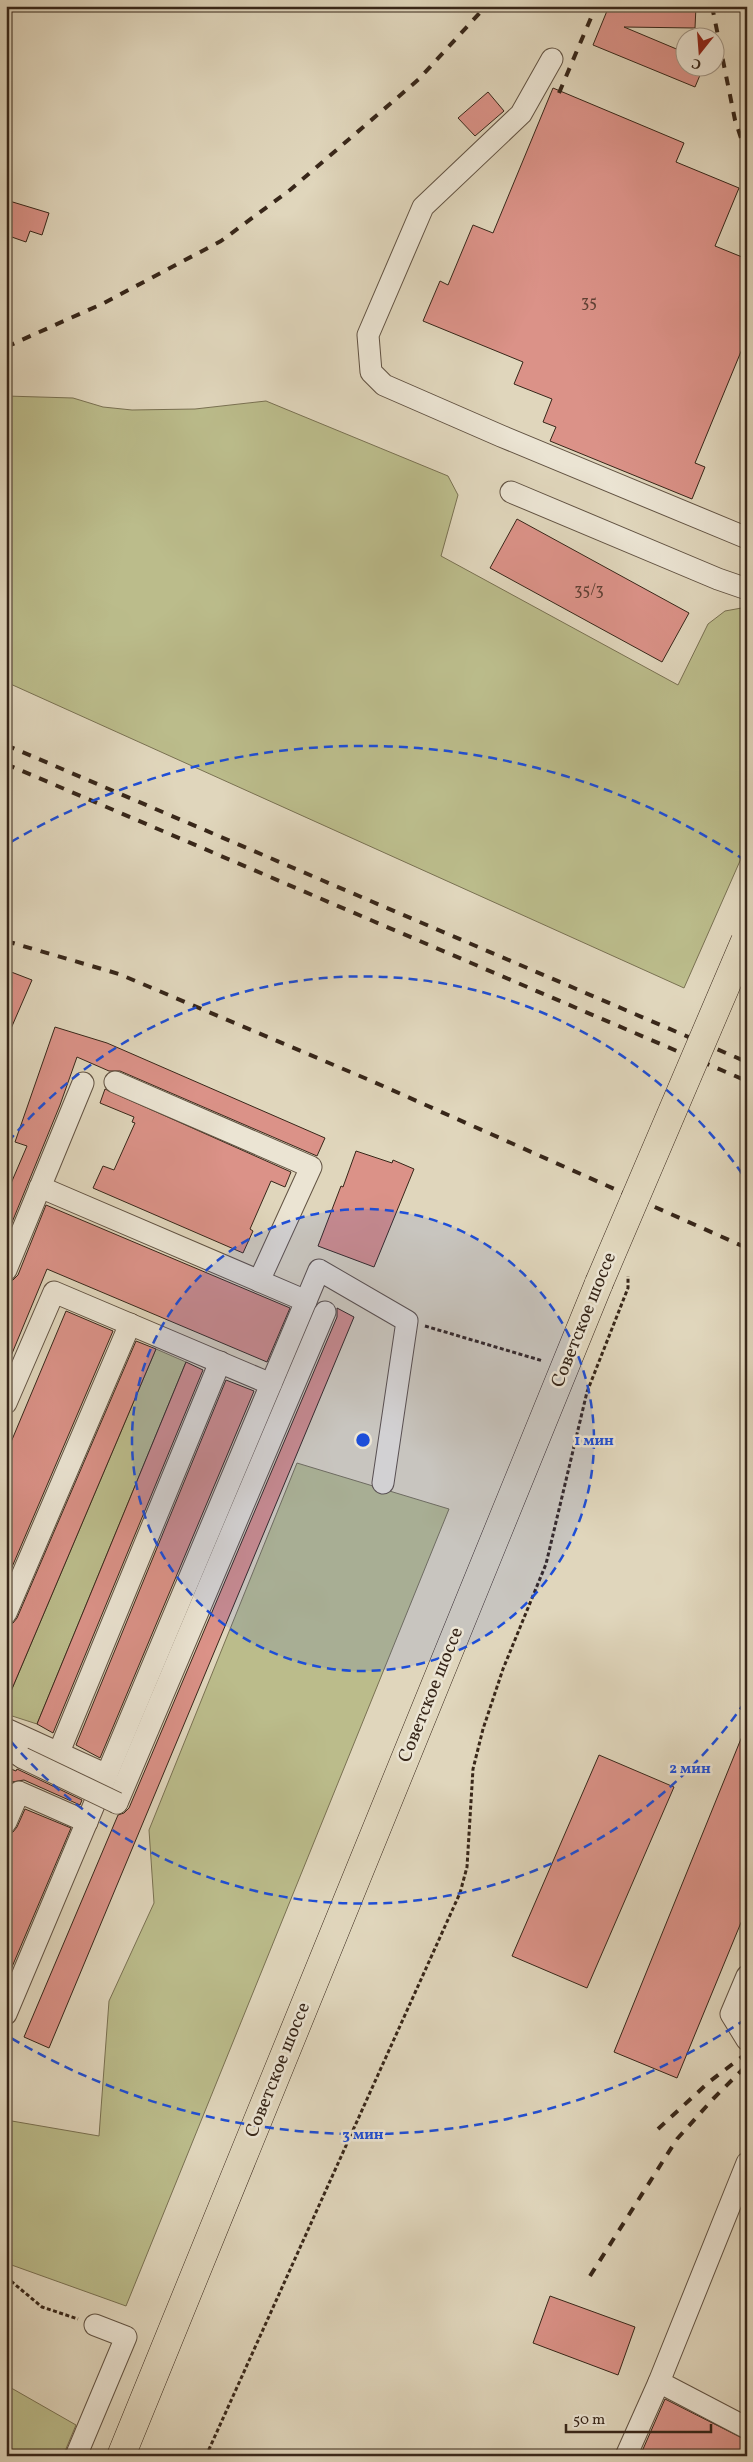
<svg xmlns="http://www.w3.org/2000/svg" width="753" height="2462" font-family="Vollkorn,serif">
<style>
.green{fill:#bbbc8b;stroke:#797152}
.building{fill:#db9288;stroke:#372619}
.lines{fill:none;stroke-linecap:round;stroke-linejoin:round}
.minor-casing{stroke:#615242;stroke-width:23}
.major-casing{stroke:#372619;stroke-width:29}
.path{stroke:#372619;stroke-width:3;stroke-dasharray:4 2.5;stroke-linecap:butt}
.minor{stroke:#ebe4d3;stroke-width:21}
.major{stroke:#e0d6bc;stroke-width:28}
.rail{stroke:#372619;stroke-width:4;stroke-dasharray:9 9;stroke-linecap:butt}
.minor-bridge-casing{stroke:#615242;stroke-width:23;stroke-linecap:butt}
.major-bridge-casing{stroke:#372619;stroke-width:29;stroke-linecap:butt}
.minor-bridge{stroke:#ebe4d3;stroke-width:21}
.major-bridge{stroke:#e0d6bc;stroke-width:28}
.ring{fill:none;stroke:#1d4ed8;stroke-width:2.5;stroke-dasharray:9 6}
.labels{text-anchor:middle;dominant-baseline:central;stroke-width:5;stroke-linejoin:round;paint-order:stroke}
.number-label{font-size:16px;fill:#604135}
.street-label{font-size:19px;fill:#372619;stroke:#ebe4d3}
.centre{fill:#1d4ed8;stroke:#ebe4d3;stroke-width:2.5}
.ring-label{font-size:15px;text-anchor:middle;font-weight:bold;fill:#1d4ed8;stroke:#ebe4d3;stroke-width:5;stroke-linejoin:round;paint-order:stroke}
</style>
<rect width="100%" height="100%" fill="#e0d6bc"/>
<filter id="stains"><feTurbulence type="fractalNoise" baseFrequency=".004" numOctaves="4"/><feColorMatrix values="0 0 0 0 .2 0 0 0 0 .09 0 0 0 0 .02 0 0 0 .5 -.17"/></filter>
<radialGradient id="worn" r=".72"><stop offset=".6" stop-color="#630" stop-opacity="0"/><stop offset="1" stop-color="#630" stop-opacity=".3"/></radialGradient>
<g class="green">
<polygon points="6,396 73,398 103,407 132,410 195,409 266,401 448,476 458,495 441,556 678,685 708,624 725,611 747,607 747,845 684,988 6,682"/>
<polygon points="156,1349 186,1362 37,1724 6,1714 6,1703"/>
<polygon points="297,1463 449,1509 126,2306 6,2263 6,2120 99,2136 109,2001 154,1903 149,1830"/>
<polygon points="6,2385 76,2425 63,2456 6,2456"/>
</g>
<g class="building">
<polygon points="609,6 696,6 695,28 624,27 686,53 686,68 703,68 695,87 593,45"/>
<polygon points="553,88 684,143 676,162 739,188 715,246 747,259 747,337 695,463 705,467 692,499 550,441 556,427 543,422 552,399 514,384 523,362 423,321 440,281 448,285 473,225 493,233"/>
<polygon points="488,92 504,111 475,136 458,118"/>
<polygon points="6,200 49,213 42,235 30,231 26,242 6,235"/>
<polygon points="517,519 689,613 662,662 490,568"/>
<polygon points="6,970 32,980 6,1040"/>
<polygon points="55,1027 107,1043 325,1138 317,1156 120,1071 109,1071 77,1057 60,1105 6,1237 6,1195 27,1146 15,1142"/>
<polygon points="105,1089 291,1172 285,1187 271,1181 250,1229 253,1231 243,1253 93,1188 103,1166 114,1170 135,1123 132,1122 134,1117 100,1103"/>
<polygon points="356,1151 392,1163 393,1160 414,1169 374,1267 318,1246 341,1186 343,1187"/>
<polygon points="46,1205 290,1308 267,1362 47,1269 6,1368 6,1282 13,1280 18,1275"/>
<polygon points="337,1308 354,1317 49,2048 24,2037 118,1815 124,1813 129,1808 337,1317"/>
<polygon points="66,1311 113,1331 6,1581 6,1454"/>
<polygon points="136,1341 156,1349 6,1703 6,1625 13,1623 17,1618"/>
<polygon points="186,1362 203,1370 53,1733 37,1724"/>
<polygon points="226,1380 254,1391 100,1758 76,1745"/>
<polygon points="747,1724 747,1908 677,2078 614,2052"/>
<polygon points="599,1755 674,1787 587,1988 512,1956"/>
<polygon points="6,1767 16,1771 17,1769 82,1800 80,1805 24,1780 12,1782 6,1790"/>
<polygon points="25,1809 71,1828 6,1981 6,1834 13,1832 17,1827"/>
<polygon points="550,2296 635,2327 618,2375 533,2343"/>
<polygon points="665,2399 746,2440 740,2456 640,2456"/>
</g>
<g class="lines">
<defs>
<g id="minor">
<polyline points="552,59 521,114 423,207 368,335 371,372 384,385 501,436 747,538"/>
<polyline points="511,492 718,579 747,589"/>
<polyline points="115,1082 311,1167 259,1281"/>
<polyline points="40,1187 306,1301"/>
<polyline points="6,1270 83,1083"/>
<polyline points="6,1403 54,1292 271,1384"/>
<polyline points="6,1613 130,1324"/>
<polyline points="6,1729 107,1775"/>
<polyline points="6,1747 23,1758"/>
<polyline points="59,1752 220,1362"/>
<polyline points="117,1803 325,1312"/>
<polyline points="6,1822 19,1792 87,1822"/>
<polyline points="747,1976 731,2014 747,2040"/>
<polyline points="6,2014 319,1270 407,1321 383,1483"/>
<polyline points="659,2382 747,2163"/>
<polyline points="76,2456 126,2337 95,2325"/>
<polyline points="626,2456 659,2382 747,2428"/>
</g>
<polyline id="major" points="121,2456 599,1283"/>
</defs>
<use href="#minor" class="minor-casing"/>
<use href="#major" class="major-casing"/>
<g class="path">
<polyline points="425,1326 543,1361"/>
<polyline points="6,2277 42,2307 78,2319"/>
<polyline points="206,2456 460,1893 467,1867 473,1769 483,1729 503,1669 546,1564 587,1392 628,1288 628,1276"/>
</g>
<use href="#minor" class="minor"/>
<use href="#major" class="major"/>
<g class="rail">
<polyline points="712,6 735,120 747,156"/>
<polyline points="559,93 596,6"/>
<polyline points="6,347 104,303 221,241 290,190 419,79 486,6"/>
<polyline points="6,745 747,1062"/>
<polyline points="6,764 747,1081"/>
<polyline points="6,941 119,974 374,1082 747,1248"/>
<polyline points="658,2129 709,2082 747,2053"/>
<polyline points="590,2276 677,2139 713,2099 747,2065"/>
</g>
<defs>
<polyline id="minor-bridge" points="23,1758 117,1803"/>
<polyline id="major-bridge" points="599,1283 745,941"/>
</defs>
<use href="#minor-bridge" class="minor-bridge-casing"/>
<use href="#major-bridge" class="major-bridge-casing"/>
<use href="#minor-bridge" class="minor-bridge"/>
<use href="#major-bridge" class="major-bridge"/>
</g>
<circle cx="363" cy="1440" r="231" fill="#1d4ed8" fill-opacity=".12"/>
<g class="ring">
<circle cx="363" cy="1440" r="231"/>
<path d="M745 1702A463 463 0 0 1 8 1738M8 1142A463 463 0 0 1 745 1178"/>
<path d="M746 2019A694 694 0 0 1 11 2038M11 842A694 694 0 0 1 746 861"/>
</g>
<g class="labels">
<g class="number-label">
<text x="589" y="303">35</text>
<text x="589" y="591">35/3</text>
</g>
<g class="street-label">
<text transform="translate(584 1320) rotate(-68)">Советское шоссе</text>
<text transform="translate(431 1695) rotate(-68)">Советское шоссе</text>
<text transform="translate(278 2070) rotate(-68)">Советское шоссе</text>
</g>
</g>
<circle cx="363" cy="1440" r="8" class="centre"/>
<g class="ring-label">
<text x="594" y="1445">1 мин</text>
<text x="690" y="1773">2 мин</text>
<text x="363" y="2139">3 мин</text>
</g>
<rect width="753" height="2462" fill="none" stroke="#e0d6bc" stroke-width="25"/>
<rect x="8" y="8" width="738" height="2447" fill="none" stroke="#372619" stroke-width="2.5"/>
<rect x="12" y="12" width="728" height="2437" fill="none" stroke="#372619"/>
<g transform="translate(700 52) rotate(197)"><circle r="24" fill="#ebe4d3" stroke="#a39889"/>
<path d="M0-4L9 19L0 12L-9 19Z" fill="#8f2418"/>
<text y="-8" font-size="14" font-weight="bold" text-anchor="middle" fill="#372619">С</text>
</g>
<path d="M566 2424v8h145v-8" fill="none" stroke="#372619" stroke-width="2.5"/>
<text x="573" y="2424" font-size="15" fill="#372619" stroke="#ebe4d3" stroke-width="4" paint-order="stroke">50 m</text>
<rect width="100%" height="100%" filter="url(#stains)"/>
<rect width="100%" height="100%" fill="url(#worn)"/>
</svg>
